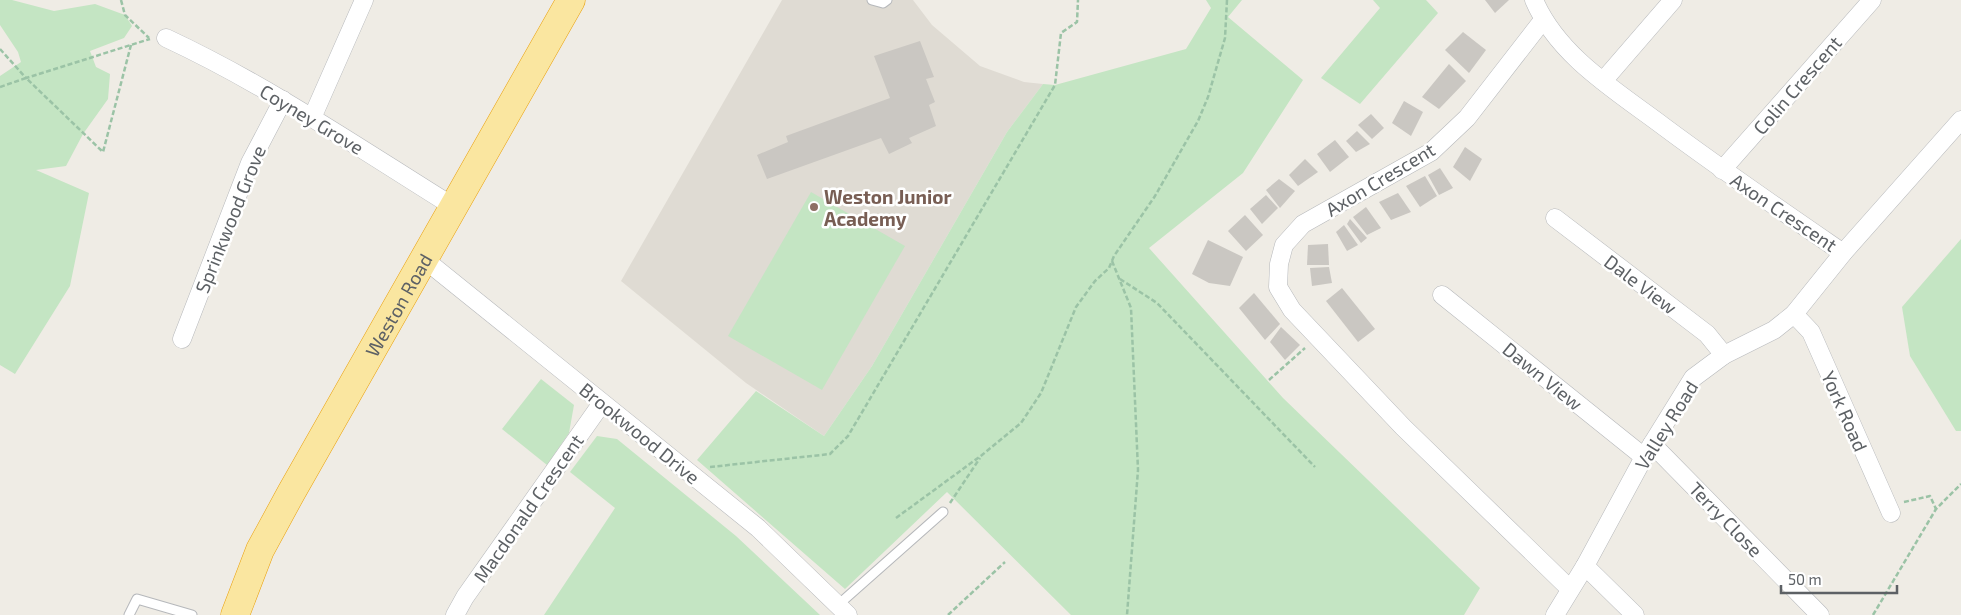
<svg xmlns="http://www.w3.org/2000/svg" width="1961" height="615" font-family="'Exo 2',sans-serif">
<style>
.education{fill:#dfdbd3}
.green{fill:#c4e5c3}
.building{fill:#cac7c2}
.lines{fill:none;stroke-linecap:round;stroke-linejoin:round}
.service-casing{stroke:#b6b8bb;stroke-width:11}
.minor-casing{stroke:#b6b8bb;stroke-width:19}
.trunk-casing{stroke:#eaa00a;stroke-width:29}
.path{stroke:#9bc3a6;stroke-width:2.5;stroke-dasharray:5 2.5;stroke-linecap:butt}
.service{stroke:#fff;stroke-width:9}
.minor{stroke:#fff;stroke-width:18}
.trunk{stroke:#fae6a0;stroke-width:28}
.education-dot{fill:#8d6e63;stroke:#fff;stroke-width:2}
.labels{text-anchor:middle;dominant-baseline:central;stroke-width:5;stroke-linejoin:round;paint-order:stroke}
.street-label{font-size:19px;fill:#5d6165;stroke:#fff}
.education-label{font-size:19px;font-weight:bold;fill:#785e54;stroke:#fff;text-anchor:start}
</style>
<rect width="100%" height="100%" fill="#efece5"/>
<polygon class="education" points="782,0 913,0 932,25 980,66 1024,82 1043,84 1007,132 872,366 824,436 746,383 621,281"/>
<g class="green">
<polygon points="0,0 12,0 54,11 95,4 125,15 132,26 124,38 90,51 96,67 110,74 108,99 83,134 66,166 36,170 89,193 70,286 15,374 0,365 0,76 21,62 18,52 0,25"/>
<polygon points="1206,0 1242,0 1228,17 1303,80 1243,173 1149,248 1283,398 1480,588 1464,615 1071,615 947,492 845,589 697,460 756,391 824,436 872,366 1007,132 1043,84 1055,85 1186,49 1211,8"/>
<polygon points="1373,0 1426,0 1438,13 1360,104 1321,78 1380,8"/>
<polygon points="811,192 905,246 822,390 728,336"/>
<polygon points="1961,239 1961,431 1956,431 1910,356 1902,307"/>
<polygon points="541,379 574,405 569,433 547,465 502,429"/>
<polygon points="597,436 617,439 736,536 820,615 544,615 615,508 570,472"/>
</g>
<g class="building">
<polygon points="1485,0 1509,0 1495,13"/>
<polygon points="1463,32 1486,50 1469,73 1445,50"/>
<polygon points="920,41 934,77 926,79 935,102 929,105 936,126 909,138 912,143 889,154 881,138 767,179 757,155 788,142 786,136 890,98 874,56"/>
<polygon points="1449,64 1466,81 1439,109 1422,97"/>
<polygon points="1404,101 1423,112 1411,136 1392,123"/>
<polygon points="1371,114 1384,128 1372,139 1358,125"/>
<polygon points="1357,131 1370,144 1356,152 1346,141"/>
<polygon points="1335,140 1349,157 1330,172 1317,154"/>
<polygon points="1465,147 1482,159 1470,181 1453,167"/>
<polygon points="1305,159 1318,172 1298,186 1289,175"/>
<polygon points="1440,168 1453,188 1439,195 1428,175"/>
<polygon points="1425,176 1437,196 1420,207 1406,186"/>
<polygon points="1279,179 1295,191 1280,208 1266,190"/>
<polygon points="1398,193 1411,212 1391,220 1379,202"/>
<polygon points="1266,195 1278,208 1262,224 1250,209"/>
<polygon points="1366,207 1381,228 1367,235 1353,217"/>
<polygon points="1245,215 1263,235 1246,251 1228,231"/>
<polygon points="1350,219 1367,238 1361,243 1347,224"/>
<polygon points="1344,225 1358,245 1347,251 1336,232"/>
<polygon points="1208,240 1243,257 1230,286 1209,283 1192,274"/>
<polygon points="1328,244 1329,265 1307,265 1308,245"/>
<polygon points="1329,267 1332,283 1312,286 1310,268"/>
<polygon points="1342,288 1375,329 1358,342 1326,301"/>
<polygon points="1254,293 1280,324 1265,340 1239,308"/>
<polygon points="1281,327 1300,345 1285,360 1270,342"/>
</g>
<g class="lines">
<defs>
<g id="service">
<polyline points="872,0 883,3 887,0"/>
<polyline points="838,605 943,512"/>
<polyline points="129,615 137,599 192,615"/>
</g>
<g id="minor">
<path d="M1534,0c24,56 81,90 129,126 59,44 119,85 180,127"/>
<polyline points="1543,20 1467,118 1431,152 1303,224 1284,245 1279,264 1278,287 1292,310 1403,427 1570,589"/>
<path d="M166,38c101,47 193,110 288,169"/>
<polyline points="1603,81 1673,0"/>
<polyline points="312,118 364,0"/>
<polyline points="1722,170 1872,0"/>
<polyline points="1555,218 1707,334 1724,355"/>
<polyline points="424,259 758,528 848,615"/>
<polyline points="1442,295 1644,457"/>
<polyline points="1794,314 1811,332 1891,513"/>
<polyline points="182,339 250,163 283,100"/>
<polyline points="1652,444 1820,615"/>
<polyline points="1585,566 1635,615"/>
<polyline points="455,615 465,597 602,403"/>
<polyline points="1555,615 1585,566 1644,457 1693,378 1724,355 1774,330 1794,314 1843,253 1961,120"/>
</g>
<g id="trunk">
<path id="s1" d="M235,615l25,-65 31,-57 280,-493"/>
</g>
</defs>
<use href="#service" class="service-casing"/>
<use href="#minor" class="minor-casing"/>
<use href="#trunk" class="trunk-casing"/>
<g class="path">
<polyline points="121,0 125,15 149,38"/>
<polyline points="0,49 26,78 150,39"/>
<polyline points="0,87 26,78 103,152 131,45"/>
<polyline points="1112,261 1131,308 1138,470 1127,615"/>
<polyline points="1120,279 1157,303 1315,467"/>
<polyline points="1269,380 1305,348"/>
<polyline points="710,467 830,454 848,436 1055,85 1061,33 1077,22 1078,0"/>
<polyline points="1904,502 1930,496 1936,509"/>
<polyline points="950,503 980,458"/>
<polyline points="896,518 982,455 1021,423 1041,393 1076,307 1095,281 1109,268 1114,256 1155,196 1198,121 1208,97 1225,38 1227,0"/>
<polyline points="948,615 1005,562"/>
<polyline points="1873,615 1936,509 1961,484"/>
</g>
<use href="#service" class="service"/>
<use href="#minor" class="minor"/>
<use href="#trunk" class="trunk"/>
</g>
<circle class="education-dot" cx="814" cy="207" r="5"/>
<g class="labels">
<g class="street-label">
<text transform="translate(1797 85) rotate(-49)">Colin Crescent</text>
<text transform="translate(312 119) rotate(31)">Coyney Grove</text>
<text transform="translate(1380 179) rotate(-31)">Axon Crescent</text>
<text transform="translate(1784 212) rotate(34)">Axon Crescent</text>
<text transform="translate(230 219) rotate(-68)">Sprinkwood Grove</text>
<text transform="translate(1641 284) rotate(37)">Dale View</text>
<text stroke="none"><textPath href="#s1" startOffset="351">Weston Road</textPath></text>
<text transform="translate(1543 376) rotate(39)">Dawn View</text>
<text transform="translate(1845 411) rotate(66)">York Road</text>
<text transform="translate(1666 425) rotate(-58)">Valley Road</text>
<text transform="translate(640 433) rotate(39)">Brookwood Drive</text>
<text transform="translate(528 508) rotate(-55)">Macdonald Crescent</text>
<text transform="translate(1726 519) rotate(46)">Terry Close</text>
</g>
<g class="education-label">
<text x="824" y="196">Weston Junior<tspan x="824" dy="22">Academy</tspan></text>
</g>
</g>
<path d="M1781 585v8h116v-8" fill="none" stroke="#5d6165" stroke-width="2.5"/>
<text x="1788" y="585" font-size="15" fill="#5d6165" stroke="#ffffff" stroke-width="4" paint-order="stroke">50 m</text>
</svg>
